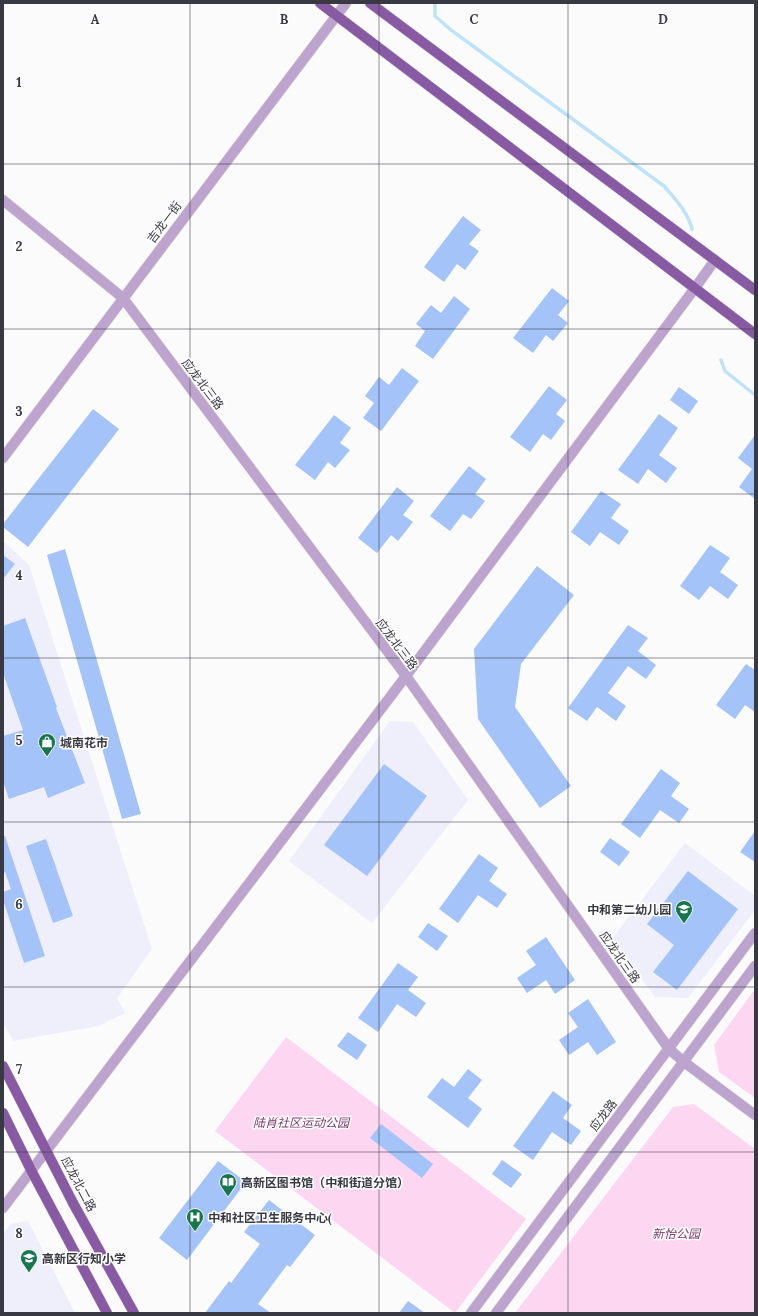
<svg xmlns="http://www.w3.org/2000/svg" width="758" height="1316" font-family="Lora,'Noto Sans SC',serif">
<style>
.built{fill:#efeffc}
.green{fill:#fdd7f1}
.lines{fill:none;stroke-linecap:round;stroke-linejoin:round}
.stream{stroke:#bde2f9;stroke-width:3.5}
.building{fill:#a3c3f9}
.minor-casing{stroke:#d8d8da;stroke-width:11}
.major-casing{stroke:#d8d8da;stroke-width:11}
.minor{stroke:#bda4ce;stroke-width:10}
.major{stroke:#895aa4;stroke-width:10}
.grid{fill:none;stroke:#393943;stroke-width:1;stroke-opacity:0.55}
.labels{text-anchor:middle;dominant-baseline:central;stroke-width:3;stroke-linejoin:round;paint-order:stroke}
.street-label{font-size:12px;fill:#393943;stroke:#fff}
.poi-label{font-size:12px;font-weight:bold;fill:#393943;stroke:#fff;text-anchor:start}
.park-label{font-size:12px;font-style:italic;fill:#7a386a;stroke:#fff}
.grid-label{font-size:13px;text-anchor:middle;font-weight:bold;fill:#393943;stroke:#fff;stroke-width:3;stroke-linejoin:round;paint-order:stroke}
</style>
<rect width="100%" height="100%" fill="#fbfbfb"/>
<g class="built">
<polygon points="3,541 29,565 152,949 117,998 125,1013 99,1026 13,1041 3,1022"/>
<polygon points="390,721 413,722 468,800 372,923 289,861"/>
<polygon points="685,843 755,896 755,910 688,998 655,997 612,939"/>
<polygon points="28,1221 75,1313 3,1313 3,1234 11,1224"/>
</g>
<g class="green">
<polygon points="755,989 755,1098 719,1072 714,1045"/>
<polygon points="286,1037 526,1219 455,1313 215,1131"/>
<polygon points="694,1104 755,1149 755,1313 515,1313 673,1107"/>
</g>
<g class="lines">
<g class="stream">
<path d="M435,3v13l16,14 213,156c11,13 24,26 28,43"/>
<polyline points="721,360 725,371 755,395"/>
</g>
</g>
<g class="building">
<polygon points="463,216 481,230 469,244 479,251 465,270 457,264 444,282 424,267"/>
<polygon points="552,288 569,301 558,315 568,323 553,341 546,335 533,353 513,338"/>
<polygon points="454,296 470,309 433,359 415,346 425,331 416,324 431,305 441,313"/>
<polygon points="402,368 419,381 381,431 363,418 374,403 365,396 379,377 389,385"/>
<polygon points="549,386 567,400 556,414 565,421 551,440 543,434 530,452 510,437"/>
<polygon points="679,387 698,401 689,414 670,400"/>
<polygon points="93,409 119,429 28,547 3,527 3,524"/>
<polygon points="659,414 678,428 659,455 677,468 666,483 648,469 638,484 618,470"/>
<polygon points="334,415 351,428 340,443 350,450 335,468 328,462 315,480 295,465"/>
<polygon points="755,435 755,499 739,487 752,469 738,458"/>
<polygon points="469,466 486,479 475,494 485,501 471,519 463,514 450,531 430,516"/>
<polygon points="397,487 414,501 403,515 413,522 398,541 391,535 377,553 358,538"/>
<polygon points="601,491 621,504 611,518 629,531 619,545 600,532 590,546 571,532"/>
<polygon points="710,545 730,558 720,572 738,585 728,599 710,586 699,600 680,586"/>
<polygon points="65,549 141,814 122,819 47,555"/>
<polygon points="3,555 15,564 3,579"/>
<polygon points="537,566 574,595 521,664 515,707 571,786 540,808 478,719 474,649"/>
<polygon points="25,618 57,707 56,708 85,783 48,798 44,787 9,799 3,781 3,736 23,730 3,673 3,626"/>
<polygon points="628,625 648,638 638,651 656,665 646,679 628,666 608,693 626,706 616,721 597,707 587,721 568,708"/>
<polygon points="746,664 755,670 755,712 745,705 735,719 716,705"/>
<polygon points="384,764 427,796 367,876 324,845"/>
<polygon points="661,769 680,783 671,796 689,809 679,823 660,810 640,838 621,824"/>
<polygon points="755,831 755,862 740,852"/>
<polygon points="3,836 5,836 45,956 24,963 3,900 3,892 11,889 5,872 3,873"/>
<polygon points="610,838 630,852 619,866 600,852"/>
<polygon points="46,839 73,916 53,923 26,846"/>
<polygon points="479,854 498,868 489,881 507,894 497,908 478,895 458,923 439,909"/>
<polygon points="688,871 738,909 677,990 653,972 674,945 647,924"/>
<polygon points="428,923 448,936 437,951 418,937"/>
<polygon points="546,937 575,980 555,994 546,980 527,993 517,978 536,965 526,951"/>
<polygon points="398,963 418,977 408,990 426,1003 416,1017 397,1004 378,1032 358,1018"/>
<polygon points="588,999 616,1042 597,1055 588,1042 569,1055 559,1040 578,1027 568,1013"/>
<polygon points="348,1032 367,1045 357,1060 337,1046"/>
<polygon points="468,1069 482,1080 468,1098 482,1109 468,1128 427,1097 442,1078 454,1087"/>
<polygon points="553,1091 572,1105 563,1118 581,1131 571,1145 552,1132 533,1160 513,1146"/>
<polygon points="381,1124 433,1164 422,1178 370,1138"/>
<polygon points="502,1160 522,1174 511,1188 492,1174"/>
<polygon points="218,1161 246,1182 187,1260 159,1238"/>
<polygon points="269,1200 315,1235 290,1267 287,1265 258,1304 271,1313 205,1313 229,1281 231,1283 260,1244 244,1232"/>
<polygon points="408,1301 425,1313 399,1313"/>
</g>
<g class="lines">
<defs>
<g id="minor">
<polyline points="3,200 123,298 406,676 669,1049 684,1062 755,1115"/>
<polyline points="3,458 346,3"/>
<polyline points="3,1208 406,676 695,288 715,260"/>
<polyline points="471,1313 755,933"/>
<polyline points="496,1313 755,966"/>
</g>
<g id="major">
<polyline points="320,3 755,334"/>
<polyline points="370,3 755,290"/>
<polyline points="3,1066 73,1203 134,1313"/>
<polyline points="3,1113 31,1170 107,1313"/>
</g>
</defs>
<use href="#minor" class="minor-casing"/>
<use href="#major" class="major-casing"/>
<use href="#minor" class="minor"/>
<use href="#major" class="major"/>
</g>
<path class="grid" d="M190,3v1310M379,3v1310M568,3v1310M3,164h752M3,329h752M3,494h752M3,658h752M3,822h752M3,987h752M3,1152h752"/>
<defs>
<symbol id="shop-pin" viewBox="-11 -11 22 30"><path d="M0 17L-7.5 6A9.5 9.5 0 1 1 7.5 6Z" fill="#18764c" stroke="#fff"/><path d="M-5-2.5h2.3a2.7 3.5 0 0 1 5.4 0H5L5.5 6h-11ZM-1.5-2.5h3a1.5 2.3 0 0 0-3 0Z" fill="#fff"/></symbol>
<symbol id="school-pin" viewBox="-11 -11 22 30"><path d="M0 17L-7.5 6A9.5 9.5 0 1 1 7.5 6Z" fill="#18764c" stroke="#fff"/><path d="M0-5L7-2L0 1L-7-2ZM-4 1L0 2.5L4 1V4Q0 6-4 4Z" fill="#fff"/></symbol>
<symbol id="library-pin" viewBox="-11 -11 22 30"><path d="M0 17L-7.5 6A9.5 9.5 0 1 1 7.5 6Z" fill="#18764c" stroke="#fff"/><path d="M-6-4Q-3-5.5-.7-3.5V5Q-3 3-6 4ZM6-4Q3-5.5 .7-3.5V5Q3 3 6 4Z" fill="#fff"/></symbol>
<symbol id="hospital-pin" viewBox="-11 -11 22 30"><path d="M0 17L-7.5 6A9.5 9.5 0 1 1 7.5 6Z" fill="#18764c" stroke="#fff"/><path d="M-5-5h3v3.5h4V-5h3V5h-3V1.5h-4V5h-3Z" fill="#fff"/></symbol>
</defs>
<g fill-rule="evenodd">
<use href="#shop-pin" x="37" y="732" width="20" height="27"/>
<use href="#school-pin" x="674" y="899" width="20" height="27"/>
<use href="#library-pin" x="218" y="1172" width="20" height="27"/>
<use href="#hospital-pin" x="185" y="1207" width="20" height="27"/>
<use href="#school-pin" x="19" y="1248" width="20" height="27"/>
</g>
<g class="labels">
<g class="street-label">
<text transform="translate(164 222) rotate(-53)">吉龙一街</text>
<text transform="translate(203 384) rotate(53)">应龙北三路</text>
<text transform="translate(397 644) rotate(53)">应龙北三路</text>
<text transform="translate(620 957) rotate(55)">应龙北三路</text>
<text transform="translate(603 1115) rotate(-53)">应龙路</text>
<text transform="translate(79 1184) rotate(62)">应龙北二路</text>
</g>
<g class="poi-label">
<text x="60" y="742">城南花市</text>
<text x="671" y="909" text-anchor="end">中和第二幼儿园</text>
<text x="241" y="1182">高新区图书馆（中和街道分馆）</text>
<text x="208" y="1217">中和社区卫生服务中心(</text>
<text x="42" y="1258">高新区行知小学</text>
</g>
<g class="park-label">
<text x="301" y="1122">陆肖社区运动公园</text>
<text x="676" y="1233">新怡公园</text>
</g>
</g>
<g class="grid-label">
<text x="95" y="24">A</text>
<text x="284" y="24">B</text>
<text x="474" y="24">C</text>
<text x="663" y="24">D</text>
<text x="19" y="87">1</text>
<text x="19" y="251">2</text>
<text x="19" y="416">3</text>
<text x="19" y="580">4</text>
<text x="19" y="745">5</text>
<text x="19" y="909">6</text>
<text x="19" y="1074">7</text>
<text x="19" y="1238">8</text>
</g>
<rect width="758" height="1316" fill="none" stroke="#393943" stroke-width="8"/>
</svg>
